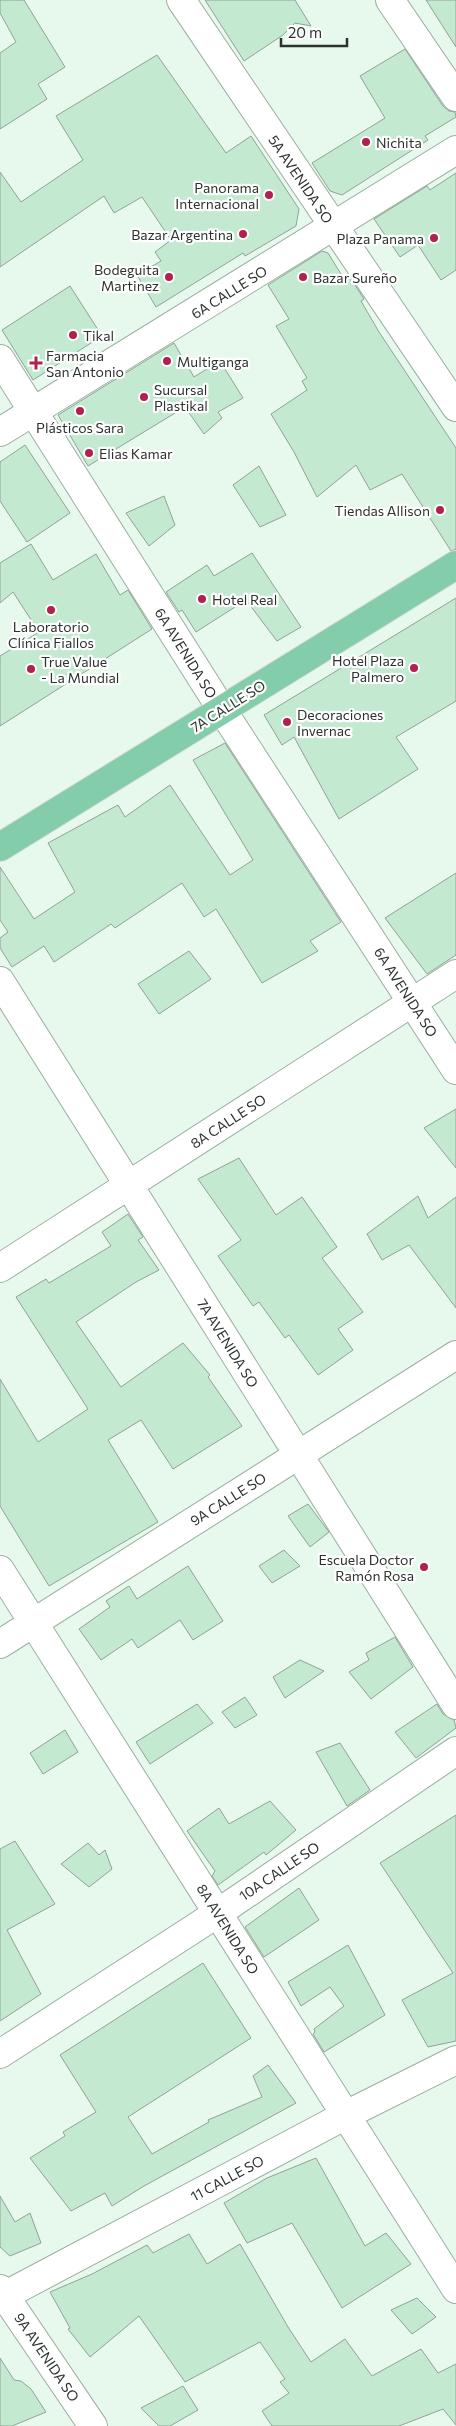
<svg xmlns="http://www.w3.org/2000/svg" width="456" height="2426" font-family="Commissioner,sans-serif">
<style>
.building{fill:#c3e9d1;stroke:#91a298}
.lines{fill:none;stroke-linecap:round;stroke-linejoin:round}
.minor-casing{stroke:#9cada3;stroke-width:30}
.major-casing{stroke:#d9dad9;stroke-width:30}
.minor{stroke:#fff;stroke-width:28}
.major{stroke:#83cdaa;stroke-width:28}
.poi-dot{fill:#b1204f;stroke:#fff;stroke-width:2}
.labels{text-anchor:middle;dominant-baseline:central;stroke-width:4.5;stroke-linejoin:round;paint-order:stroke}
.poi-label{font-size:14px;fill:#2c322e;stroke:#fff;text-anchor:start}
.street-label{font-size:14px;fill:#2c322e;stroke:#fff}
</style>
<rect width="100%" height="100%" fill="#e7f9ed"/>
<g class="building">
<polygon points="0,0 24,0 65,67 38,84 47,99 0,129 0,53 16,42 0,13"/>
<polygon points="205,0 295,0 311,26 295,23 283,35 244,61"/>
<polygon points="426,0 456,0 456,47"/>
<polygon points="405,49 443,106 449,111 455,112 456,117 425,136 428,140 342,195 330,191 312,163 385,118 360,76"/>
<polygon points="157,55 226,153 251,136 299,209 296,226 245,256 243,253 156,307 137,275 161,261 155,252 171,240 142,197 114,213 104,196 0,267 0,172 21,202 83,160 56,116"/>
<polygon points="456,173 456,270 441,280 418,245 400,257 374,219 427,186 430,190"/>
<polygon points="322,251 328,253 344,279 347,277 353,282 364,299 361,301 379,332 456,448 456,549 451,551 402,474 370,490 356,465 317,497 294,452 271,414 307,390 302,381 307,378 276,326 289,319 268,285"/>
<polygon points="70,286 102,336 33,380 2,330"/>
<polygon points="174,343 194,377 220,361 243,398 218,412 222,418 204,434 185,407 88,466 58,415"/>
<polygon points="25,445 70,513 27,542 0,501 0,462"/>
<polygon points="259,466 286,515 260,527 233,485"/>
<polygon points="164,496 175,525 149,546 126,513"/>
<polygon points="31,544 53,580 96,554 120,595 128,590 152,629 0,726 0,656 39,632 13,592 0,603 0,563"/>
<polygon points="252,553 301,627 277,641 246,600 196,632 182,610 179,612 166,592 207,565 214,576"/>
<polygon points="456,598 456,701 396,737 418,769 339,819 294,737 282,745 264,715"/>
<polygon points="225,743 341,922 310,941 318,951 262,983 216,909 204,917 182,883 115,928 111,924 54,962 44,946 12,967 0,948 0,938 8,932 0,920 0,867 34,919 75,892 48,843 118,805 125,817 170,785 230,875 253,860 193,760"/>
<polygon points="456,873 456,955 427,974 385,918"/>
<polygon points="189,951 211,979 159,1014 138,984"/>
<polygon points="456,1109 456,1168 424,1128"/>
<polygon points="239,1158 276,1215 302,1197 337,1247 322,1258 363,1312 338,1329 353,1350 318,1375 289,1335 285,1338 259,1302 253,1306 218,1256 241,1240 198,1179"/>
<polygon points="418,1196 428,1218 456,1197 456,1308 409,1245 382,1260 367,1234"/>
<polygon points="128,1214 143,1237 138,1240 159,1270 136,1282 76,1322 121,1387 183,1343 210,1375 208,1377 242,1426 173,1469 141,1420 108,1440 158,1522 49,1586 0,1506 0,1379 38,1442 88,1409 16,1297 46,1279 49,1283 111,1246 102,1232"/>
<polygon points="308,1504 329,1532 310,1547 288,1516"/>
<polygon points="284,1550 300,1566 272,1583 259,1566"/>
<polygon points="188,1566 223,1621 193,1640 180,1620 138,1648 132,1639 101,1660 79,1629 110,1607 106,1601 129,1586 137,1599"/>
<polygon points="395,1637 413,1667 371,1699 349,1672 369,1660 366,1653"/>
<polygon points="300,1660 324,1671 285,1698 273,1677"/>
<polygon points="245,1697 257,1715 235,1728 222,1712"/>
<polygon points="197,1704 213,1723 150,1764 136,1742"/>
<polygon points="437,1704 443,1714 454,1720 456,1728 416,1758 395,1732"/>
<polygon points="65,1730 78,1752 43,1774 30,1753"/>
<polygon points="340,1743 370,1790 347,1806 316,1752"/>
<polygon points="270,1801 296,1830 266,1855 264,1852 218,1885 212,1876 215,1871 187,1831 219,1808 229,1824"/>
<polygon points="456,1815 456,2041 428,2047 402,2000 453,1973 380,1863"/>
<polygon points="15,1841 55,1904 7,1930 41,1994 0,2021 0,1849"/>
<polygon points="88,1843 99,1855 105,1850 112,1869 89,1887 61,1864"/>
<polygon points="299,1888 319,1920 264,1957 245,1927"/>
<polygon points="348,1945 385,2015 324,2052 313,2034 315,2032 314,2029 344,2006 330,1987 301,2006 288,1982"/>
<polygon points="203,1963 251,2038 128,2117 152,2154 209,2122 208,2120 262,2097 253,2076 268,2065 296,2103 144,2186 112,2206 105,2193 71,2211 30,2158 65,2136 63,2132 96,2112 60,2055"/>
<polygon points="316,2158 365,2246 386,2233 411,2264 342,2308 292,2223 247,2243 224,2203 267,2178"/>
<polygon points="0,2196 15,2222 30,2213 41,2243 10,2256 0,2247"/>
<polygon points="189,2234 207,2264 240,2244 288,2327 311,2362 345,2339 372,2376 421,2349 438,2373 456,2364 456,2425 443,2409 399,2426 272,2426 262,2411 289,2393 280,2382 285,2379 260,2342 185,2382 139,2316 90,2357 68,2329 70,2328 50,2292 92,2274 147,2245 153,2253"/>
<polygon points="417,2298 436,2317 412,2334 391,2310"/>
<polygon points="0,2358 14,2380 21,2381 31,2389 46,2412 12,2426 0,2426"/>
<polygon points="183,2386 198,2410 170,2426 159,2426 141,2408"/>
</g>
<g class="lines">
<defs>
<g id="minor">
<polyline points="181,0 456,407"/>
<polyline points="390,0 456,97"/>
<polyline points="0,359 222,710 456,1070"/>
<polyline points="0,432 456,150"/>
<polyline points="0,981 456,1705"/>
<polyline points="0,1268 456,974"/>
<polyline points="0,1570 456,2289"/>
<polyline points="0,1644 456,1355"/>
<polyline points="0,2054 218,1913 456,1751"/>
<polyline points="0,2289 93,2426"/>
<polyline points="0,2298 346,2115 456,2060"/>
</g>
<polyline id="major" points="0,847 456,565"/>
</defs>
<use href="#minor" class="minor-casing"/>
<use href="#major" class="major-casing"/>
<use href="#minor" class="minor"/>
<use href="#major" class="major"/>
</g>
<g class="poi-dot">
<circle cx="366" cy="142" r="5"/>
<circle cx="269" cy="195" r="5"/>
<circle cx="243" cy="234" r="5"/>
<circle cx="434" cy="238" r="5"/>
<circle cx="169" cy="277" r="5"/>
<circle cx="303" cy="277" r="5"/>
<circle cx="73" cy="335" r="5"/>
<circle cx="167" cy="361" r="5"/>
<path d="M33.5 355.5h5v5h5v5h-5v5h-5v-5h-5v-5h5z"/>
<circle cx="144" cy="397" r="5"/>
<circle cx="80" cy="411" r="5"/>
<circle cx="89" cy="453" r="5"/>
<circle cx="440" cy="510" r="5"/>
<circle cx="202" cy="599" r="5"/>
<circle cx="51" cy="610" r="5"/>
<circle cx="414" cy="668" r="5"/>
<circle cx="31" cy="669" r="5"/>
<circle cx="287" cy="722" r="5"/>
<circle cx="424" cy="1567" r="5"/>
</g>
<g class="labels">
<g class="poi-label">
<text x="376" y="142">Nichita</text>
<text x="259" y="187" text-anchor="end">Panorama<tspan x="259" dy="16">Internacional</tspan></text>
<text x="233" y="234" text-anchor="end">Bazar Argentina</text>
<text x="424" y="238" text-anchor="end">Plaza Panama</text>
<text x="159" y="269" text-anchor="end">Bodeguita<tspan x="159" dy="16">Martinez</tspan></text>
<text x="313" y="277">Bazar Sureño</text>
<text x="83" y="335">Tikal</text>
<text x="46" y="355">Farmacia<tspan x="46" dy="16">San Antonio</tspan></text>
<text x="177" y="361">Multiganga</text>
<text x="154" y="389">Sucursal<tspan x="154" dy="16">Plastikal</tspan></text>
<text x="80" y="427" text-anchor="middle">Plásticos Sara</text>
<text x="99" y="453">Elias Kamar</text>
<text x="430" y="510" text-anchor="end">Tiendas Allison</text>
<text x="212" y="599">Hotel Real</text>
<text x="51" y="626" text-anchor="middle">Laboratorio<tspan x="51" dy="16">Clínica Fiallos</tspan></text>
<text x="404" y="660" text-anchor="end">Hotel Plaza<tspan x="404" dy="16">Palmero</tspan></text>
<text x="41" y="661">True Value<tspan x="41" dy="16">- La Mundial</tspan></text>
<text x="297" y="714">Decoraciones<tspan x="297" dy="16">Invernac</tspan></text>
<text x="414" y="1559" text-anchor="end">Escuela Doctor<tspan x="414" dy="16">Ramón Rosa</tspan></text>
</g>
<g class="street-label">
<text transform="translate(301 179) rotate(56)">5A AVENIDA SO</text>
<text transform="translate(229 292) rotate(-32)">6A CALLE SO</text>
<text transform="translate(186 653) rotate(58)">6A AVENIDA SO</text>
<text transform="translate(228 706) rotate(-32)">7A CALLE SO</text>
<text transform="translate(406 992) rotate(57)">6A AVENIDA SO</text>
<text transform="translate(228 1121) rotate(-33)">8A CALLE SO</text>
<text transform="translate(228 1343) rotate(58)">7A AVENIDA SO</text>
<text transform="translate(228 1499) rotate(-32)">9A CALLE SO</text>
<text transform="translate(279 1871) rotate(-34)">10A CALLE SO</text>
<text transform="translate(228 1929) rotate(58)">8A AVENIDA SO</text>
<text transform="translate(227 2178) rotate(-28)">11 CALLE SO</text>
<text transform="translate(47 2357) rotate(56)">9A AVENIDA SO</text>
</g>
</g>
<path d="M281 38v8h66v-8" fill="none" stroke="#2c322e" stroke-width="2.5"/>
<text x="288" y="38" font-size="15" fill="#2c322e" stroke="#ffffff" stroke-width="4" paint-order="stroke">20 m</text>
</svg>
